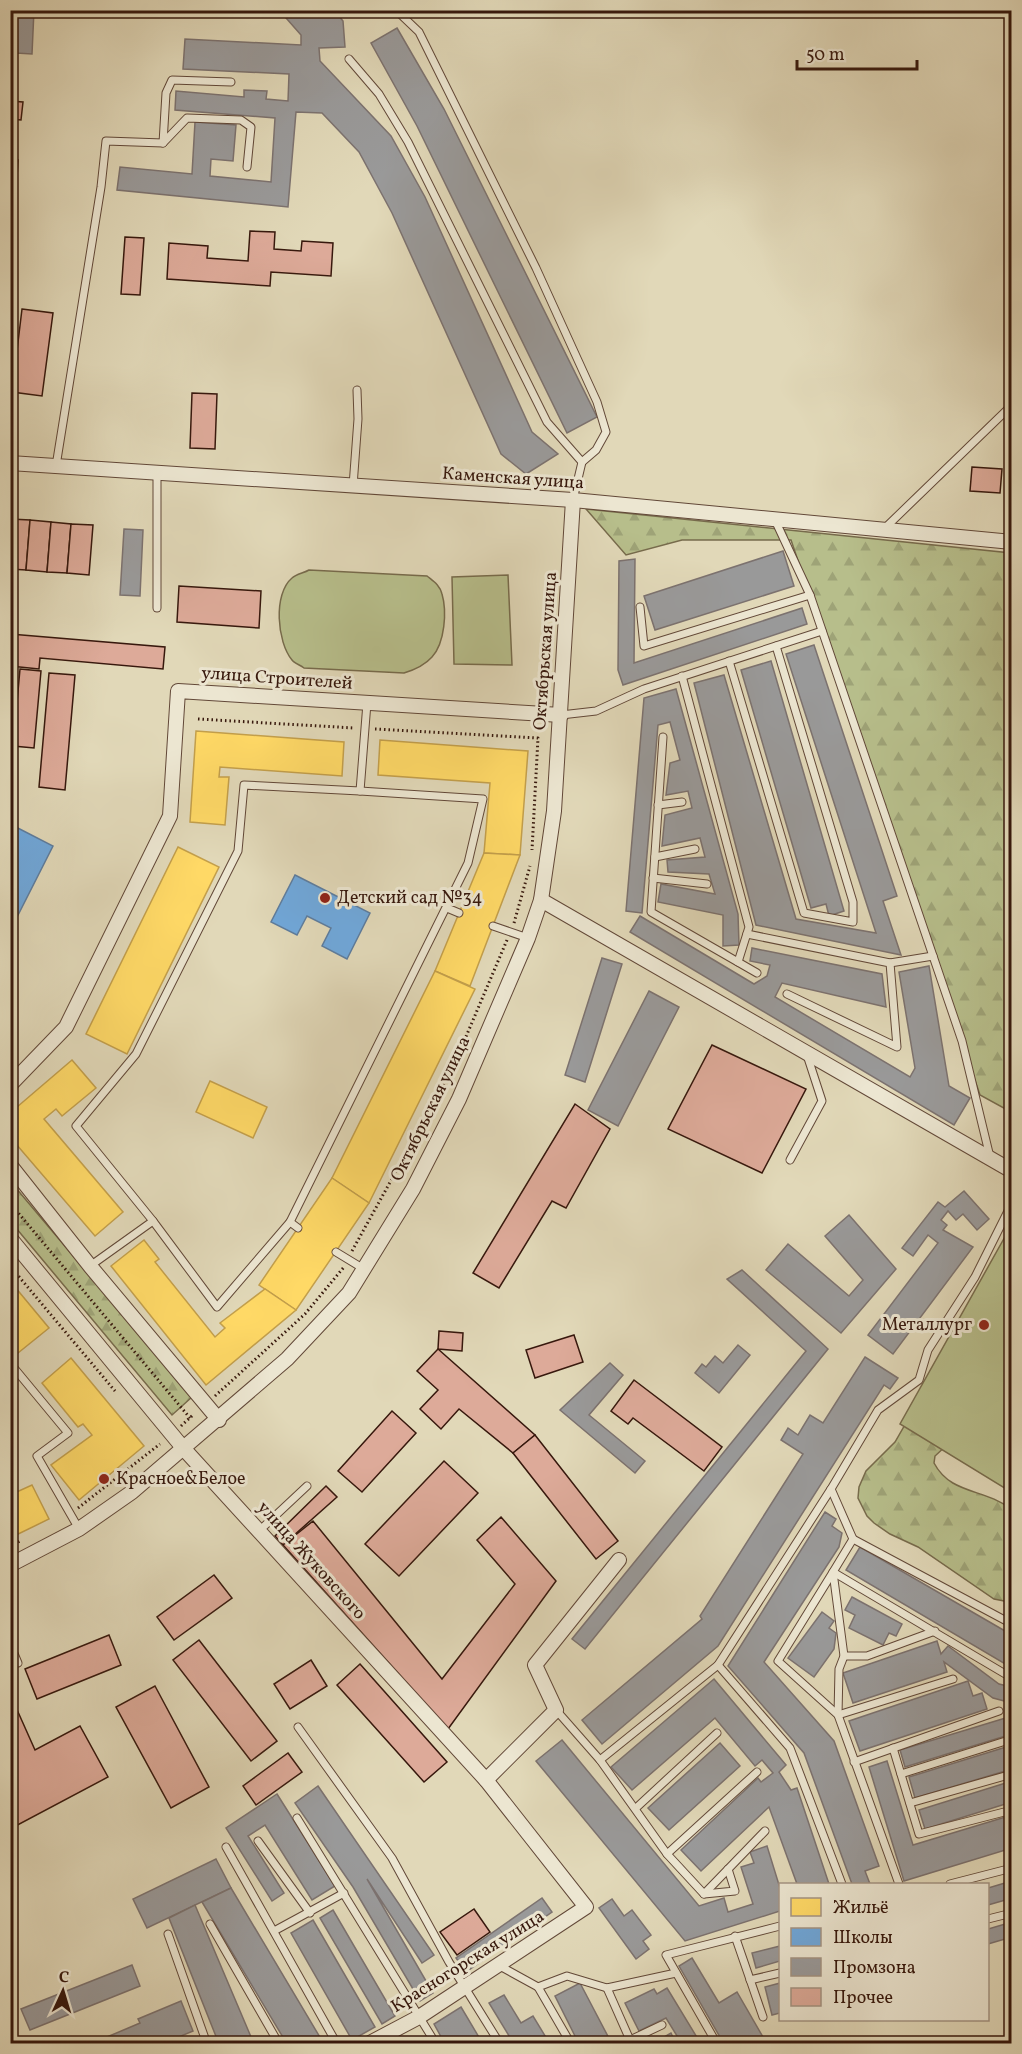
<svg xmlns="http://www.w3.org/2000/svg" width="1022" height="2054" font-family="Vollkorn,serif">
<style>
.forest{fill:url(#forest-firs);stroke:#776b4c;stroke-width:1.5}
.pitch{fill:#b7be8b;stroke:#776b4c;stroke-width:1.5}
.homes{fill:#ffd966;stroke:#c39f4b;stroke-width:1.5}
.schools{fill:#6fa8dc;stroke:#5e7d9e;stroke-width:1.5}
.industry{fill:#999;stroke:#7c726f;stroke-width:1.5}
.building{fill:#da9;stroke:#37180d;stroke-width:1.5}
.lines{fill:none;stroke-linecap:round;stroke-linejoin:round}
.lane-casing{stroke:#624838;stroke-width:9}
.street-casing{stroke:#624838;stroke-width:16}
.path{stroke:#37180d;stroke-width:3;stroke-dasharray:1.5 3;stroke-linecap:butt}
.lane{stroke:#ece6d1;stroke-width:7}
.street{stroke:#ece6d1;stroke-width:14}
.poi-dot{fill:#8f2418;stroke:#ece6d1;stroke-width:2}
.labels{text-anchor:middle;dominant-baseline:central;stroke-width:6;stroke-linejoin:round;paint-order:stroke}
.street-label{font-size:18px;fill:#37180d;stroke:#ece6d1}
.poi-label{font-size:18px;fill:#37180d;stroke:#ece6d1;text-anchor:start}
</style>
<defs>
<pattern id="forest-firs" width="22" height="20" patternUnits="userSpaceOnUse" patternTransform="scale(1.5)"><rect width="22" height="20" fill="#b7be8b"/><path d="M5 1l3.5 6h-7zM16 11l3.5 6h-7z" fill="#9ea377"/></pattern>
</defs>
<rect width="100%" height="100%" fill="#e1d8b8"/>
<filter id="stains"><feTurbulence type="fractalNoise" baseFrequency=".00333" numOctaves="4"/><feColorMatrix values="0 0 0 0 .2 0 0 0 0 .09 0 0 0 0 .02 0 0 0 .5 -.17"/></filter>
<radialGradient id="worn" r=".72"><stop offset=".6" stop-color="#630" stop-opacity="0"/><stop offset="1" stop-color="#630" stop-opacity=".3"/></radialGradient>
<g class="forest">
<polygon points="586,509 1011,553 1011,1112 980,1095 791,540 682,540 626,555"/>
<polygon points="10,1181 192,1397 172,1415 11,1222"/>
<path d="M967,1309l-19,135 -13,12 -1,7c17,32 50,25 77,46v89l-7,3 -10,-2 -76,-52 -28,-13 -16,-11 -7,-7 -9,-18 1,-11 7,-16 29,-29 35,-61 14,-34z"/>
</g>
<g class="pitch">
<path d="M309,570l118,6c6,5 13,9 15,18 5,17 3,49 -10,63 -8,9 -18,13 -28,16l-100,-5c-4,-3 -10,-5 -12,-8 -15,-18 -19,-66 0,-82 4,-4 12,-5 17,-8z"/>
<polygon points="508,575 512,665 454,664 452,577"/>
<polygon points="1011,1226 1011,1492 900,1424"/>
</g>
<g class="homes">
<polygon points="196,731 344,742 342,776 220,767 219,777 229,777 225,825 190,822"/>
<polygon points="380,740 528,751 520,855 484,853 490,783 378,775"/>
<polygon points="178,847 219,867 127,1054 86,1034"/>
<polygon points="484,853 520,855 470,986 435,971"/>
<polygon points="435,971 475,989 369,1203 332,1178"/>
<polygon points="72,1060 96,1088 62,1116 56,1109 44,1119 123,1212 95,1236 10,1137 10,1113"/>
<polygon points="210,1081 267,1107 253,1138 196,1112"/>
<polygon points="332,1178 369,1203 296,1310 259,1285"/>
<polygon points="144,1240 159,1259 155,1262 215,1337 225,1328 220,1323 265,1289 296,1310 206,1385 111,1266"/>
<polygon points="10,1281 49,1328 18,1353 10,1343"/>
<polygon points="71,1358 144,1446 79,1500 51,1465 92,1435 83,1424 78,1427 42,1383"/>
<polygon points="32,1485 49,1519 10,1538 10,1495"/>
</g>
<g class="schools">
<polygon points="10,824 53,846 10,931"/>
<polygon points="295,875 370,913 347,959 322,946 331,928 307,916 297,935 271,922"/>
</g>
<g class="industry">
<polygon points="12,10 34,10 32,54 16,53 14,102 10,101"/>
<polygon points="279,10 334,10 343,21 345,47 319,48 320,61 391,136 425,197 532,432 558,454 526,474 501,454 392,213 359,152 322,113 296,112 288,207 117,190 120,167 192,174 195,122 236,125 233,161 211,159 210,176 271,182 275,118 175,110 176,91 244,97 244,90 267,91 266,99 288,101 289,74 183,69 185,39 301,45 301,35"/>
<polygon points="397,28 444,109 597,417 567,433 417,126 371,43"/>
<polygon points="124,529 143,530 140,596 120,595"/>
<polygon points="783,551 794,586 655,630 644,596"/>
<polygon points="635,559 634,663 802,608 807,624 623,685 618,670 619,561"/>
<polygon points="814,645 897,896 883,901 901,955 756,925 694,683 724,675 796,919 876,933 786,654"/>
<polygon points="771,661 844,911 829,916 826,904 811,908 741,670"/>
<polygon points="676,689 738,914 739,945 723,946 723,915 658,902 661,884 715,894 709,874 668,872 667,860 705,857 700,838 662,846 665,815 692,808 688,791 666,795 670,763 680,760 670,722 658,725 642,913 626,911 644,698"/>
<polygon points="640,916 754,984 767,976 770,965 750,961 752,948 882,974 886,1007 782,983 775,997 910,1077 915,1068 899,972 929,966 949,1086 970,1098 954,1125 630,932"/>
<polygon points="602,958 622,964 585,1082 565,1075"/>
<polygon points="649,991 679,1007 618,1126 588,1110"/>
<polygon points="964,1191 989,1219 977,1230 963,1214 956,1220 948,1211 941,1220 947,1225 943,1230 973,1247 893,1354 868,1335 938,1243 928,1235 913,1256 902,1248 938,1202 945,1207"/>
<polygon points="849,1215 896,1269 841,1333 766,1270 788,1244 849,1296 863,1280 825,1236"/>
<polygon points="742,1270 828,1349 585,1649 572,1639 806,1351 727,1279"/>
<polygon points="738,1345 750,1355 719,1393 695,1373 702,1364 706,1367 715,1356 723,1363"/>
<polygon points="865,1357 898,1378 890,1389 884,1385 718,1646 602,1744 582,1720 702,1619 700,1616 803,1454 781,1440 788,1428 798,1435 810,1415 823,1423"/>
<polygon points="610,1363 623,1375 589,1415 645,1461 635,1473 560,1410"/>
<polygon points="825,1512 836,1519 832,1526 842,1533 839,1547 764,1662 834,1741 879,1866 865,1871 870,1884 852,1884 804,1753 728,1666"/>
<polygon points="860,1547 1012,1635 1012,1668 846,1570"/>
<polygon points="852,1597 902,1624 896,1636 889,1633 883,1645 849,1628 855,1615 845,1610"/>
<polygon points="822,1612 834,1621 829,1628 836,1633 834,1649 814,1677 788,1658"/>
<polygon points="937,1641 941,1654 948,1646 999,1684 1012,1687 1012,1703 993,1698 944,1662 947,1672 853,1703 843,1673"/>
<polygon points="714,1679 786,1765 779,1772 791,1790 797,1788 829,1884 797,1884 769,1807 701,1871 681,1850 758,1778 761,1782 773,1773 762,1760 755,1766 715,1718 632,1790 611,1767"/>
<polygon points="968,1681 973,1696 982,1693 987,1709 860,1751 849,1721"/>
<polygon points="1012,1716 1012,1734 905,1767 900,1750"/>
<polygon points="562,1740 699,1906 724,1898 728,1912 753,1904 741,1867 754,1863 750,1852 767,1846 780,1888 780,1911 685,1941 536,1761"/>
<polygon points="720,1743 740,1766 669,1830 648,1808"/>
<polygon points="1006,1747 1012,1769 915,1798 909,1777"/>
<polygon points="887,1761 913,1845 1012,1815 1012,1848 904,1881 869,1767"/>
<polygon points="1012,1781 1012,1802 925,1829 919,1810"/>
<polygon points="318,1786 434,1955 422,1963 367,1879 433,1993 420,2001 353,1887 295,1803"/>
<polygon points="277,1794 335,1886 312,1900 265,1825 248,1836 284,1893 272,1901 226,1828"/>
<polygon points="216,1859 231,1888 147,1928 133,1899"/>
<polygon points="1005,1883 1009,1899 988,1905 988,1888"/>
<polygon points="231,1888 324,2044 287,2044 202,1902"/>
<polygon points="542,1898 552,1912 466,1972 456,1958"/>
<polygon points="612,1899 624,1916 632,1910 651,1935 643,1941 649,1949 636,1959 599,1908"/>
<polygon points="195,1905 254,2044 219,2044 169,1918"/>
<polygon points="333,1910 395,2016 382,2024 320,1918"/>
<polygon points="313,1920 375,2027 352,2040 291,1933"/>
<polygon points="1012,1922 1012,1937 988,1944 988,1929"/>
<polygon points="780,1946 780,1961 756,1968 752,1953"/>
<polygon points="692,1958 719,2003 737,1992 767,2044 724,2044 679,1966"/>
<polygon points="132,1965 140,1986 30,2030 21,2009"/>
<polygon points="580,1983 612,2044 579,2044 555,1996"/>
<polygon points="780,1983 780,2013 772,2015 765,1987"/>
<polygon points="667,1988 701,2044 682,2044 666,2018 639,2031 625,2003 654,1989 657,1994"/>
<polygon points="504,1995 521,2023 533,2016 550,2044 514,2044 489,2003"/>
<polygon points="181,2001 193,2031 162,2044 110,2044 107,2037 140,2023 138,2019"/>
<polygon points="461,2007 483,2044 445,2044 434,2024"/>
<polygon points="671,2033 676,2044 652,2044"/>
</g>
<g class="building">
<polygon points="10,101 23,102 21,120 10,119"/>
<polygon points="10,160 18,160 17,177 10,176"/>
<polygon points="250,231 275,232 274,249 301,251 302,241 333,243 331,276 271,272 270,286 167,279 169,243 208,246 207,258 248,261"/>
<polygon points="125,237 144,238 140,295 121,294"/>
<polygon points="22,309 53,313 42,396 12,392"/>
<polygon points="192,393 217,394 215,449 190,448"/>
<polygon points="972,467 1002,469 1000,493 970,491"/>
<polygon points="10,519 30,520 26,570 10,569"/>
<polygon points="30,520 51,522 47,572 26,570"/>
<polygon points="51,522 71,524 67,573 47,572"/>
<polygon points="71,524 93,525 89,575 67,573"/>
<polygon points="179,586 261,591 259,628 177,622"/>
<polygon points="10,634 165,647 163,669 40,658 39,669 10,666"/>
<polygon points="20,669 41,671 34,748 13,746"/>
<polygon points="49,673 75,675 65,790 39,787"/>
<polygon points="712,1045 806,1089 762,1173 668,1129"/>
<polygon points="575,1104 610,1129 566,1208 552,1201 499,1288 473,1273"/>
<polygon points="439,1331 463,1333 462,1351 438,1349"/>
<polygon points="574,1335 583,1362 535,1378 526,1350"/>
<polygon points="438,1349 535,1435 513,1453 459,1409 441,1429 420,1409 438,1390 417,1371"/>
<polygon points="634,1380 722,1447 704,1471 633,1418 628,1424 611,1411"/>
<polygon points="392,1411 416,1433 362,1492 338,1471"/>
<polygon points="535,1435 618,1541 596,1559 513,1453"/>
<polygon points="444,1461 478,1493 399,1576 365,1544"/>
<polygon points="326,1486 337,1497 283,1545 275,1536"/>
<polygon points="501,1517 556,1581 448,1729 283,1545 313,1521 442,1679 515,1584 477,1540"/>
<polygon points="214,1575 232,1598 174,1640 157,1617"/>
<polygon points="109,1635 121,1665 37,1699 25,1669"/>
<polygon points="199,1640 277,1741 251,1761 173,1660"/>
<polygon points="311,1660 327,1686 290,1709 274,1684"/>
<polygon points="360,1664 447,1762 424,1782 337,1685"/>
<polygon points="155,1686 209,1787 171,1808 116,1707"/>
<polygon points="10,1694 35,1750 80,1726 108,1777 10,1829"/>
<polygon points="288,1753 302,1772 256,1805 243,1786"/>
<polygon points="474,1909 490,1932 457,1955 440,1932"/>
</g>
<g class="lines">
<defs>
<g id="lane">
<polyline points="396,10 419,32 536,268 597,402 606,432 596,450 582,462"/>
<polyline points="349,59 379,94 408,142 547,422 582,462 573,500"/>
<polyline points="163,143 187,118 241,120 251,127 247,167"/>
<polyline points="56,466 101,187 106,141 163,143 166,93 172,80 231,82"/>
<polyline points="157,473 157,608"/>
<polyline points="353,486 358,419 357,390"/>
<polyline points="775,520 810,595 933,956"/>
<polyline points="885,528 1012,405"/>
<polyline points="640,607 644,646 810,595"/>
<polyline points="729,661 804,913 853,922 853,902 776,646"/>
<polyline points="682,676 749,927 738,962"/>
<polyline points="561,715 596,711 644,689 822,631"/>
<polyline points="663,737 651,912 757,973"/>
<polyline points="658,805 682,802"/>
<polyline points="655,857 695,849"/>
<polyline points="653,878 707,884"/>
<polyline points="447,908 459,913"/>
<polyline points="493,926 528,938"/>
<polyline points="747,934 890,963 897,1047 787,994"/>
<polyline points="890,963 933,956 962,1041 990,1157"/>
<polyline points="790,1160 822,1101 807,1055"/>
<polyline points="153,1221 76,1126 136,1054 238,851 244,785 360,791 367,703"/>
<polyline points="290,1222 298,1228"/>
<polyline points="336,1252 364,1269"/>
<polyline points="90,1266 153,1221 217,1307 290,1222 468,863 483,799 360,791"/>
<polyline points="10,1363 68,1433 37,1456 79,1529"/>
<polyline points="831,1489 853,1539 833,1572 844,1656 839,1669 838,1715 899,1884"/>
<polyline points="259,1531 307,1486"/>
<polyline points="853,1539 1012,1624"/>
<polyline points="10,1644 18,1663"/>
<polyline points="844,1656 867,1656 935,1631"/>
<polyline points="718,1665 790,1748 842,1884"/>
<polyline points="953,1679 838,1715 778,1661 833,1572 1012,1678"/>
<polyline points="556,1710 600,1760 667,1854 704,1894 765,1831"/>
<polyline points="298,1727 392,1858 449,1962 500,2044"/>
<polyline points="893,1748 919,1834 1012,1810"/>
<polyline points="600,1760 718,1665 831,1489 878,1410 919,1380 928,1350 975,1277 1012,1203"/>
<polyline points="854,1762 999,1711"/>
<polyline points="901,1774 1012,1739"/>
<polyline points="910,1803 1012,1774"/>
<polyline points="636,1808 717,1733"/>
<polyline points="297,1818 436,2044"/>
<polyline points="258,1841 310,1913"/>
<polyline points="226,1847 337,2044"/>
<polyline points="667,1854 757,1772"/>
<polyline points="950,1884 1012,1868"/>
<polyline points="704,1894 735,1891 728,1869"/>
<polyline points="988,1919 1008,1914"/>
<polyline points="210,1924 279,2044"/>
<polyline points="274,1931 344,1893"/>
<polyline points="168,1934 207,2044"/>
<polyline points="735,1936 763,2017"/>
<polyline points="498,1965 538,1987"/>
<polyline points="750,1980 780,1973"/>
<polyline points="607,1988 630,2040 662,2025"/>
<polyline points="571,2044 538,1987 567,1976 607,1988 676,1973"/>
<polyline points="717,2044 666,1955 780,1926"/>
</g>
<g id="street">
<polyline points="10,463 573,500 1012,542"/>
<polyline points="541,900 1012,1171"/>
<polyline points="10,1085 66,1027 170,816 178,691 561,715"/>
<polyline points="10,1165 90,1266 219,1420"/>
<polyline points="10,1238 184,1449 486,1780 586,1907 419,2017 368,2044"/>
<polyline points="10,1565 79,1529 132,1492 287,1359 349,1293 413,1189 459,1099 528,938 541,900 554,811 573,500"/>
<polyline points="486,1780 556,1710 535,1665 619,1560"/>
</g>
</defs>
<use href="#lane" class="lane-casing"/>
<use href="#street" class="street-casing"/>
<g class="path">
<polyline points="10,623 17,624"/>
<polyline points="198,719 354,728"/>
<polyline points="375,729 538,738 532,850"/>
<polyline points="514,923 530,866"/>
<polyline points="10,1203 190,1418"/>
<polyline points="352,1251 451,1072 507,940"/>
<polyline points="10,1266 115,1391"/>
<polyline points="215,1396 305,1314 344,1267"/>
<polyline points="181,1426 194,1414"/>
<polyline points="78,1508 160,1444"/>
<polyline points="10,1546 20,1541"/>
</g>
<use href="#lane" class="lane"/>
<use href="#street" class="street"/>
</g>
<g class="poi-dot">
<circle cx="325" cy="898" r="6"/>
<circle cx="984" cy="1325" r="6"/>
<circle cx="104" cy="1479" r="6"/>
</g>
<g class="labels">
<g class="street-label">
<text transform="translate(513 479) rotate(4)">Каменская улица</text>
<text transform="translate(546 651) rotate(-86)">Октябрьская улица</text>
<text transform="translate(277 679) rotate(4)">улица Строителей</text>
<text transform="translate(431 1109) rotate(-64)">Октябрьская улица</text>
<text transform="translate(311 1561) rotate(48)">улица Жуковского</text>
<text transform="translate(468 1962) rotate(-32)">Красногорская улица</text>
</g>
<g class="poi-label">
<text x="337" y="898">Детский сад №34</text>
<text x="972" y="1325" text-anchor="end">Металлург</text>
<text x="116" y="1479">Красное&amp;Белое</text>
</g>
</g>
<rect width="1022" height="2054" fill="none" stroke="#e1d8b8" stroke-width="36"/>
<rect x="12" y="12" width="998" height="2030" fill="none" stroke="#37180d" stroke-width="3"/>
<rect x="18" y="18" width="986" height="2018" fill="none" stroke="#37180d" stroke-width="1.5"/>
<rect x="779" y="1883" width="210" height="138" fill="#ece6d1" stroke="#a49483" stroke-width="1.5"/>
<rect x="791" y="1898" width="30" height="18" fill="#ffd966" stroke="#a49483" stroke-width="1.5"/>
<text x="833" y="1913" font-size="18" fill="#37180d">Жильё</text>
<rect x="791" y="1928" width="30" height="18" fill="#6fa8dc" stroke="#a49483" stroke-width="1.5"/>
<text x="833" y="1943" font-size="18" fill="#37180d">Школы</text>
<rect x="791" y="1958" width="30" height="18" fill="#999999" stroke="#a49483" stroke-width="1.5"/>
<text x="833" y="1973" font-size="18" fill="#37180d">Промзона</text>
<rect x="791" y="1988" width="30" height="18" fill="#ddaa99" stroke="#a49483" stroke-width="1.5"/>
<text x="833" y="2003" font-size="18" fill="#37180d">Прочее</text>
<g transform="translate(63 1991) rotate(4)" stroke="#ece6d1" stroke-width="4.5" paint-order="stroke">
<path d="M0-4.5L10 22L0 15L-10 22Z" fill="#37180d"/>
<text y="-9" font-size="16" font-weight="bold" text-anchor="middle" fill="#37180d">С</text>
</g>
<path d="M797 60v9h120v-9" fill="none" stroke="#37180d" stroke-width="3"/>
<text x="806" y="60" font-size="18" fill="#37180d" stroke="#ece6d1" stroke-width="4.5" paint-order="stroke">50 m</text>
<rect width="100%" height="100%" filter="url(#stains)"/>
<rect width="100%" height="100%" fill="url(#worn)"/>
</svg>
